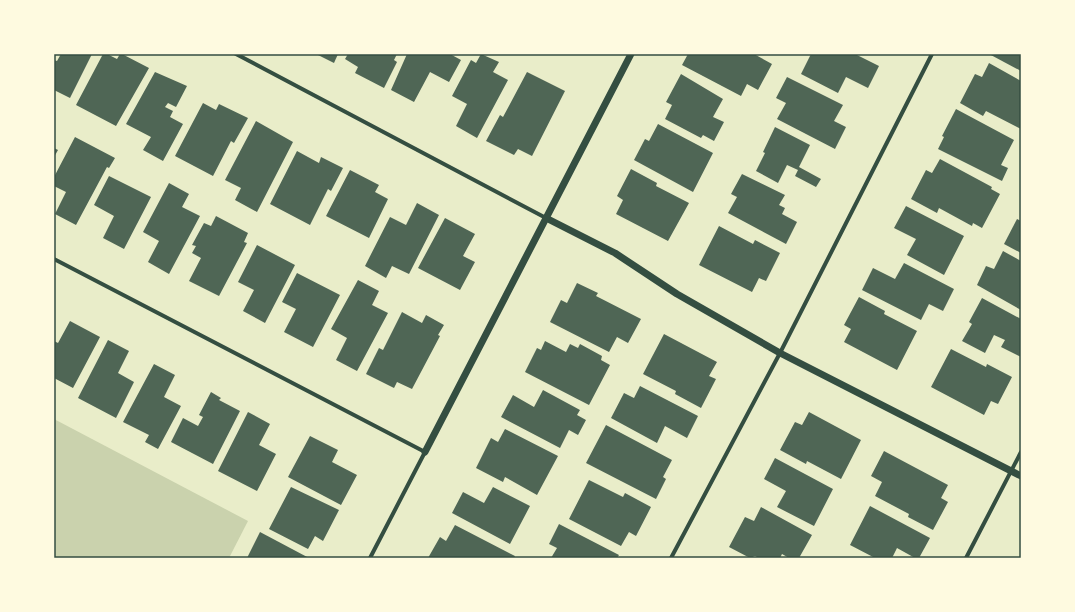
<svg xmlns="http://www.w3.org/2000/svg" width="1075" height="612" font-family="Literata,serif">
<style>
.green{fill:#cad2ad}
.building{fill:#4f6655}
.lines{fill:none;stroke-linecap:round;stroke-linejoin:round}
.minor{stroke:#344e41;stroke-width:4}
.tertiary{stroke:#344e41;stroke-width:7}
.neatline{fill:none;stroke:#344e41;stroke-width:1.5}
</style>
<rect width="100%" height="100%" fill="#e9edc9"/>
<polygon class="green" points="54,419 248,521 229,558 54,558"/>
<g class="building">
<polygon points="61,54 92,54 70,98 54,90 54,60 57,61"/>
<polygon points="103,54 107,54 117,59 120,54 122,54 149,68 116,126 76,105"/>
<polygon points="316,54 338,54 334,63"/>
<polygon points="348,54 397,54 394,60 397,62 384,88 355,73 358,67 345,59"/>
<polygon points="407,54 450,54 461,60 449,82 430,72 414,102 391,90"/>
<polygon points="481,54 499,62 493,72 508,80 477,138 456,126 467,104 452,96 471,60 476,63"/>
<polygon points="688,54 754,54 772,64 758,90 747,84 741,96 682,65"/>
<polygon points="811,54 855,54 879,66 868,88 846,77 838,93 801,74"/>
<polygon points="989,54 1021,54 1021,71"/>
<polygon points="989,63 1021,81 1021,129 986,111 983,116 960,103 975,74 982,77"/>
<polygon points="155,72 187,86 176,107 168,103 165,107 173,111 170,117 183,124 163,161 143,150 151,137 126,124"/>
<polygon points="527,72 565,91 532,156 518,149 514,155 486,141 500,115 503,117"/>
<polygon points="681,74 723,99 713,117 724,122 714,141 703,135 701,138 665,119 672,105 666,102"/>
<polygon points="787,77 843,105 834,121 846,127 835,149 777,119 786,103 776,98"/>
<polygon points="203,103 216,110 219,104 248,118 234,143 231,141 213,176 175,156"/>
<polygon points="956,109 1014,140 1001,165 1008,168 1002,181 938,149 944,137 942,136"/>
<polygon points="256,121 293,142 257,212 235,200 241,188 225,180"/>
<polygon points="658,124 713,153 693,192 634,160 645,139 649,141"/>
<polygon points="775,127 810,145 799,167 821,179 816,187 795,176 798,170 787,165 778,183 756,171 765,153 763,152"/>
<polygon points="75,137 115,158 109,168 107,167 76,225 55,214 66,192 54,186 54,177"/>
<polygon points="54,148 58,150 54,157"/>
<polygon points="297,151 319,163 321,157 343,168 331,191 328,189 310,225 270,204"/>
<polygon points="940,159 992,187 991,189 1000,194 982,228 973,223 972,226 939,208 937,213 911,199 926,170 932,173"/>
<polygon points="631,169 657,183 656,186 689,203 668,241 616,214 623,200 617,196"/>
<polygon points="350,170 379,185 375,192 388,199 369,238 326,216"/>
<polygon points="742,174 785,195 779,205 785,208 782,214 797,222 786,244 728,213 737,197 731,194"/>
<polygon points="109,176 151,197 124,249 103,238 114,216 94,205"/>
<polygon points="169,183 189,194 182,207 200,216 169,274 148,262 159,241 143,232"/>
<polygon points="417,203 439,215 409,274 392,266 386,278 365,266 390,217 406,225"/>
<polygon points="906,206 964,236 944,275 907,255 916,239 894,228"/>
<polygon points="216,216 248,233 244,242 247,243 219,296 189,281 201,258 192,253 196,246 192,245 204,223 211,226"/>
<polygon points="445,218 475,234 463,256 475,262 460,290 418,268"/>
<polygon points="1017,219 1021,221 1021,253 1004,244"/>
<polygon points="719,226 753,244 755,240 780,253 766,281 759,278 752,292 699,265"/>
<polygon points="257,245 295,265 265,323 243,311 254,290 238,282"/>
<polygon points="1003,251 1021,261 1021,310 977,285 986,266 994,269"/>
<polygon points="904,263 954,289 943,311 929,304 921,320 862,290 873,268 895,279"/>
<polygon points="297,273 340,295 313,347 284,332 296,309 282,302"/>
<polygon points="358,280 379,291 372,305 388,313 357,371 336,360 347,338 331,329"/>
<polygon points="577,283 598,293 596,296 641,319 628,343 617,337 609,352 550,322 561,300 567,303"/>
<polygon points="859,297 885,311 884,314 917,331 897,370 844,342 851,329 844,325"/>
<polygon points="982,298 1021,319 1021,357 1001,347 1005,340 994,335 985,353 962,341 972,324 969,322"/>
<polygon points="402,312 422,323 426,315 444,325 438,335 440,336 412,389 397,382 394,388 366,374 379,348 383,350"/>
<polygon points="70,321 100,337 73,388 54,378 54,341 58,343"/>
<polygon points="664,334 717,362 709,376 716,379 701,408 675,394 676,391 643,374"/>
<polygon points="108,340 129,351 118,373 134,382 116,418 78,398"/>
<polygon points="545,341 566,352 570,344 578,348 580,344 602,356 601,360 610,365 589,405 525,372 537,348 541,350"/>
<polygon points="951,349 986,367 987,364 1012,377 998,404 991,401 984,415 931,387"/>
<polygon points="154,364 175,375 164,397 181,406 158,449 145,442 149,435 123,422"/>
<polygon points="640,386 698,416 687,438 665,426 657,443 611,418 624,393 634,398"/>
<polygon points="543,390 580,410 577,415 586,420 578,435 569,430 560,448 501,417 513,395 534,407"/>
<polygon points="211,392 221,398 219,400 240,411 213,464 171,442 183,418 198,426 203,417 199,415"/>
<polygon points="248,412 270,424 259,445 276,454 257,491 218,471"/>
<polygon points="809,412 861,440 841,479 807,461 806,464 780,450 795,422 802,425"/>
<polygon points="606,425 672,460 663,477 666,479 656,499 586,463"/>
<polygon points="505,429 558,456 537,495 505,477 503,482 476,468 491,438 498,442"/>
<polygon points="310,436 338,450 332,462 357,475 341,505 288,477"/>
<polygon points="884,451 948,485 941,498 948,502 933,530 908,517 909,514 875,496 882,482 871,476"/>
<polygon points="775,458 833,489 814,526 777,507 786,491 764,479"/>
<polygon points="589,480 623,497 625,493 651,507 636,536 629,532 621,546 569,519"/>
<polygon points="291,487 339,510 323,541 315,536 308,549 269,529"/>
<polygon points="493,487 530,506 510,544 452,513 463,492 484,503"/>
<polygon points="870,506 930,538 919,558 915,558 897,548 892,558 875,558 850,545"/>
<polygon points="761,507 812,535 799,558 789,558 782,554 780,558 759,558 755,556 750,558 729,547 745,517 754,521"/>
<polygon points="559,524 619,555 617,558 551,558 557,548 549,544"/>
<polygon points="455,525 515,556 514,558 428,558 440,537 446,541"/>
<polygon points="260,532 309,558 247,558"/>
</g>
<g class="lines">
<g class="minor">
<polyline points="236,54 546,218"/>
<polyline points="54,259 425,452 370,558"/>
<polyline points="671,558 780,353 932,54"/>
<polyline points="966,558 1021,452"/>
</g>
<g class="tertiary">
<polyline points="546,218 615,253 677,294 780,353 1021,476"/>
<polyline points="425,452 631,54"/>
</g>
</g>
<rect width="1075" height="612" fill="none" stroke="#fefae0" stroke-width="110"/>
<rect x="55" y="55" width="965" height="502" class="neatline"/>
</svg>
